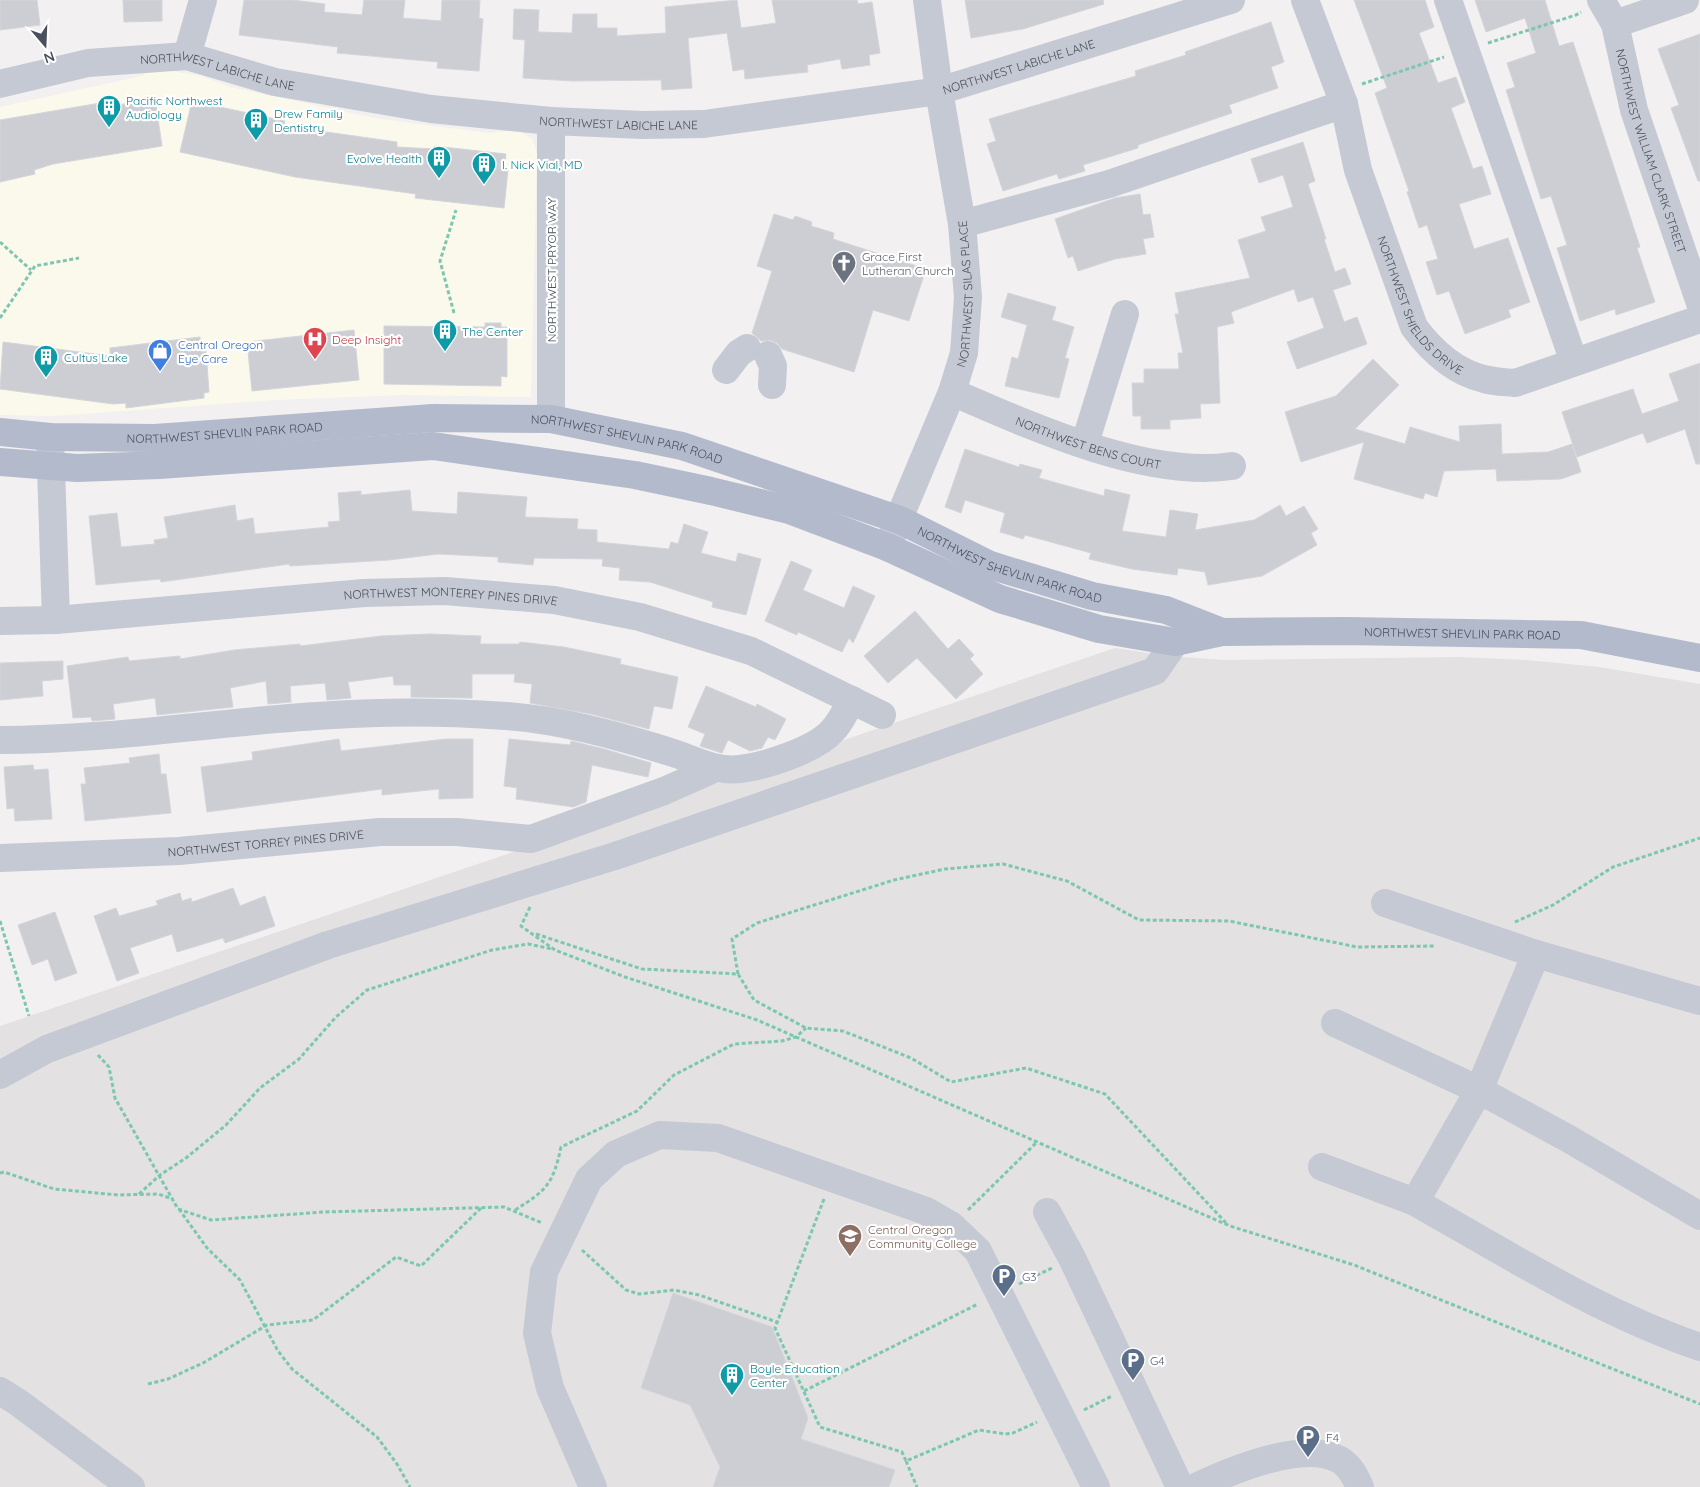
<svg xmlns="http://www.w3.org/2000/svg" width="1700" height="1487" font-family="Quicksand,sans-serif">
<style>
.commercial{fill:#fbf9eb}
.education{fill:#e3e1e1}
.building{fill:#cdced4;stroke:#d4d5db}
.lines{fill:none;stroke-linecap:round;stroke-linejoin:round}
.path{stroke:#7cc7b0;stroke-width:3;stroke-dasharray:4 2.5;stroke-linecap:butt}
.minor{stroke:#c4c9d3;stroke-width:28}
.major{stroke:#b2bacc;stroke-width:28}
.labels{text-anchor:middle;dominant-baseline:central;stroke-width:4.5;stroke-linejoin:round;paint-order:stroke}
.street-label{font-size:12px;fill:#494f5c;stroke:#fff}
.culture-label{font-size:12px;fill:#0d838f;stroke:#fff;text-anchor:start}
.worship-label{font-size:12px;fill:#5b616d;stroke:#fff;text-anchor:start}
.health-label{font-size:12px;fill:#be3a42;stroke:#fff;text-anchor:start}
.shop-label{font-size:12px;fill:#366cbe;stroke:#fff;text-anchor:start}
.education-label{font-size:12px;fill:#785e54;stroke:#fff;text-anchor:start}
.service-label{font-size:12px;fill:#4e5e75;stroke:#fff;text-anchor:start}
</style>
<rect width="100%" height="100%" fill="#f2f0f0"/>
<polygon class="commercial" points="153,68 202,76 230,87 380,119 489,133 517,130 533,139 537,154 531,397 403,395 277,400 55,416 0,415 0,107 142,76"/>
<polygon class="education" points="1115,648 1168,656 1225,660 1459,657 1527,660 1599,667 1700,684 1700,1487 0,1487 0,1026"/>
<g class="building">
<polygon points="0,0 37,0 40,25 0,30"/>
<polygon points="123,0 162,0 162,21 124,22"/>
<polygon points="244,0 293,0 325,4 324,12 362,15 364,0 405,0 403,18 441,21 442,0 480,0 479,18 483,19 479,71 437,68 438,62 337,53 338,47 239,35"/>
<polygon points="737,0 741,28 776,23 772,0 857,0 858,4 872,2 880,53 869,55 870,65 842,69 840,59 807,65 808,72 745,79 744,69 733,71 727,33 688,38 692,88 662,90 661,80 572,81 523,78 525,40 513,39 514,9 539,10 538,32 572,33 573,14 597,14 597,28 617,28 617,36 666,33 665,7"/>
<polygon points="965,0 1103,0 1104,4 1023,29 971,38"/>
<polygon points="1354,0 1425,0 1434,27 1419,33 1438,83 1456,77 1465,102 1451,108 1473,169 1482,166 1491,194 1459,204 1474,249 1508,238 1530,302 1508,310 1511,317 1465,334 1449,291 1437,295 1426,262 1438,259 1427,225 1419,228 1407,192 1409,191 1375,93 1387,88"/>
<polygon points="1475,0 1545,0 1559,46 1573,42 1640,247 1637,248 1655,302 1616,315 1615,309 1580,321 1557,248 1567,245 1551,196 1541,199 1506,90 1515,87 1507,63 1536,53 1525,18 1486,32"/>
<polygon points="1271,22 1284,62 1271,67 1278,88 1229,105 1232,113 1138,145 1138,148 1083,165 1085,171 1059,179 1057,174 1003,191 987,144 996,141 989,119 1136,76 1135,71 1186,55 1185,52"/>
<polygon points="1700,34 1700,181 1698,181 1671,108 1679,105 1658,49"/>
<polygon points="147,100 148,107 156,105 162,146 53,164 34,170 35,174 0,182 0,120 112,101 113,106"/>
<polygon points="192,101 285,121 284,126 397,142 397,147 434,149 434,146 506,154 504,170 508,170 504,208 415,198 416,194 295,177 180,152"/>
<polygon points="1303,142 1315,181 1308,184 1326,239 1324,239 1335,272 1345,268 1351,284 1333,290 1344,322 1357,317 1367,344 1297,369 1287,342 1324,328 1313,297 1298,302 1294,289 1231,312 1234,323 1217,327 1220,403 1200,404 1201,418 1170,420 1170,429 1141,429 1141,416 1133,416 1132,383 1144,383 1144,369 1179,369 1178,353 1183,353 1175,314 1179,314 1175,293 1250,278 1238,240 1266,231 1261,217 1293,207 1283,175 1259,183 1251,159"/>
<polygon points="1140,194 1143,215 1150,214 1154,237 1143,239 1146,254 1115,259 1078,271 1073,256 1068,258 1055,219 1115,198"/>
<polygon points="774,214 793,220 795,216 812,222 811,226 834,233 833,239 926,269 909,321 873,310 854,372 782,349 777,343 770,340 761,341 752,333 772,271 757,266"/>
<polygon points="1008,293 1056,307 1052,320 1074,327 1065,358 1069,359 1059,398 1005,386 1012,357 1018,359 1027,325 1001,317"/>
<polygon points="485,323 501,323 501,327 507,327 507,377 501,376 501,386 384,384 384,326 485,327"/>
<polygon points="354,330 359,380 252,391 247,342"/>
<polygon points="200,337 202,352 206,351 209,392 204,393 204,398 126,408 126,403 113,404 0,389 3,342 110,356 110,348"/>
<polygon points="1373,359 1399,385 1355,429 1405,444 1410,427 1460,442 1459,426 1501,424 1502,454 1548,452 1572,444 1581,472 1561,479 1497,481 1496,469 1444,471 1437,497 1425,493 1423,499 1354,479 1364,442 1301,462 1285,412 1336,396"/>
<polygon points="1700,363 1700,464 1696,464 1685,429 1647,443 1643,433 1577,457 1562,412 1633,389 1642,414 1679,401 1669,374"/>
<polygon points="965,449 1019,467 1020,464 1042,470 1039,478 1104,496 1105,489 1130,495 1122,531 1166,537 1170,510 1198,514 1195,530 1254,520 1280,505 1286,516 1304,506 1318,529 1311,533 1317,545 1262,576 1208,585 1205,572 1178,568 1177,575 1132,569 1089,559 1091,553 1025,535 1023,539 1000,532 1005,513 965,500 961,513 945,507"/>
<polygon points="410,490 412,511 457,514 458,492 527,497 525,517 578,519 577,529 597,530 597,542 669,549 671,542 678,544 684,524 708,532 701,553 736,562 738,553 761,559 746,615 712,607 713,602 650,582 619,580 620,568 602,566 603,559 534,558 533,565 498,562 498,557 438,554 389,560 290,566 289,564 161,582 160,579 96,585 89,516 117,513 121,547 155,544 154,540 168,538 164,517 235,505 237,521 253,518 255,534 329,527 328,522 340,521 338,493 361,491 361,495"/>
<polygon points="791,561 812,570 803,590 844,608 853,586 875,596 853,643 849,638 842,652 798,632 797,635 765,621"/>
<polygon points="915,611 948,649 959,639 974,655 970,659 983,674 956,699 917,658 888,683 864,656"/>
<polygon points="430,634 481,636 480,644 519,644 520,642 564,647 621,659 620,664 678,677 672,709 654,706 649,729 591,714 530,703 532,684 514,682 515,674 472,674 472,698 411,697 411,685 394,685 393,676 348,682 351,698 327,700 325,683 290,686 291,702 268,704 266,681 230,688 233,707 157,715 155,698 113,704 115,719 92,721 91,717 73,718 67,666 128,657 129,661 180,656 180,659 234,650 300,644 300,646 381,636"/>
<polygon points="63,661 63,679 42,681 43,696 0,700 0,663"/>
<polygon points="706,686 756,707 757,704 786,719 775,740 768,737 762,748 750,751 728,740 722,753 700,746 705,734 688,727"/>
<polygon points="339,739 341,751 446,739 473,739 473,798 439,799 439,789 382,795 382,789 207,812 201,767 253,760 252,752"/>
<polygon points="509,739 570,745 571,741 604,749 651,763 648,777 592,765 586,802 573,807 516,799 517,788 504,786"/>
<polygon points="159,754 161,774 166,774 171,813 85,821 81,784 86,784 84,768 130,763 129,758"/>
<polygon points="33,765 34,770 48,769 52,819 15,821 14,808 7,809 4,767"/>
<polygon points="233,888 240,906 265,896 275,926 225,943 223,938 177,952 172,934 130,948 139,973 117,981 94,916 116,908 119,916 158,905 156,901 180,893 182,901 191,898 192,902"/>
<polygon points="55,912 77,973 55,981 48,959 32,965 18,925"/>
<polygon points="673,1293 772,1327 808,1418 801,1439 895,1470 889,1487 713,1487 720,1467 690,1405 641,1388"/>
</g>
<g class="lines">
<g class="path">
<polyline points="1488,43 1576,15 1581,12"/>
<polyline points="1362,84 1444,57"/>
<polyline points="0,242 31,270"/>
<polyline points="454,313 440,261 456,210"/>
<polyline points="0,318 35,266 79,258"/>
<polyline points="530,907 521,926 555,950 625,977 757,1020 1230,1226 1354,1265 1700,1404"/>
<polyline points="0,921 29,1016"/>
<polyline points="1515,922 1553,905 1613,867 1700,838"/>
<polyline points="536,934 642,969 738,974 754,1000 806,1028 843,1031 911,1058 951,1082 1026,1068 1105,1094 1228,1225"/>
<polyline points="738,974 732,939 757,923 894,880 945,869 1003,864 1067,881 1139,920 1229,921 1357,947 1434,946"/>
<polyline points="98,1055 109,1067 115,1098 178,1209 211,1220 324,1212 504,1207 542,1223"/>
<polyline points="0,1173 4,1172 54,1189 118,1195 158,1194 173,1199"/>
<polyline points="139,1194 160,1175 186,1158 226,1125 260,1088 299,1059 336,1017 367,990 492,950 528,944 552,949"/>
<polyline points="824,1199 775,1328 820,1427 902,1452 906,1461 979,1430 1005,1434 1013,1433 1037,1422"/>
<polyline points="179,1209 207,1248 240,1280 278,1351 292,1369 377,1437 397,1464 410,1487"/>
<path d="M515,1210c32,-20 38,-26 46,-63l76,-36 37,-36 60,-31 48,-3 14,-4 10,-9"/>
<polyline points="968,1210 1037,1142"/>
<polyline points="582,1250 626,1290 639,1294 674,1290 699,1295 777,1322"/>
<polyline points="1019,1284 1052,1268"/>
<polyline points="148,1384 168,1379 203,1363 267,1325 313,1320 396,1257 421,1266 481,1208"/>
<polyline points="804,1391 978,1304"/>
<polyline points="1084,1410 1112,1396"/>
<polyline points="906,1461 917,1487"/>
</g>
<g class="minor">
<path id="s1" d="M1305,0l39,104 14,66 56,157c17,23 41,45 70,52 10,3 21,3 31,4l185,-64"/>
<polyline points="1448,0 1574,362"/>
<path id="s2" d="M1601,0l14,24 19,86 66,193"/>
<polyline points="1615,24 1685,0"/>
<polyline points="187,56 203,0"/>
<path id="s3" d="M0,84l88,-21 99,-7 88,26 156,27 120,12 92,4 61,-1 235,-33 292,-91"/>
<polyline points="962,224 1109,184 1344,104"/>
<polyline points="768,355 773,366 772,385"/>
<polyline points="726,370 739,353 747,348"/>
<path id="s4" d="M952,392c78,34 195,87 280,74"/>
<polyline points="551,419 551,121"/>
<polyline points="50,437 56,620"/>
<polyline points="1085,443 1125,314"/>
<path id="s5" d="M887,547l65,-155 12,-39 4,-56 -6,-73 -23,-133 -12,-91"/>
<path id="s6" d="M0,621l56,-1 308,-27 81,-2 109,9 86,17 111,34 131,64"/>
<path d="M0,740c112,0 222,-19 333,-25 58,-4 116,-3 173,1 55,4 109,19 161,35 25,7 46,21 73,18 25,-3 76,-19 93,-39 8,-8 13,-21 19,-30"/>
<path id="s7" d="M0,858l179,-7 201,-19h77l74,7 133,-48 52,-23"/>
<polyline points="1385,903 1536,954"/>
<polyline points="1335,1023 1479,1090 1569,1139 1700,1216"/>
<polyline points="0,1075 47,1049 328,945 615,856 1155,671 1175,642"/>
<polyline points="1322,1167 1415,1202 1479,1090 1536,954 1700,1001"/>
<path d="M1415,1202c92,52 185,111 285,145"/>
<polyline points="1047,1212 1072,1258 1180,1487"/>
<polyline points="0,1391 19,1403 131,1487"/>
<polyline points="593,1487 550,1388 537,1333 544,1272 589,1179 616,1154 660,1135 718,1138 926,1211 952,1226 978,1251 1096,1487"/>
<path d="M1196,1487c34,-16 108,-48 144,-27 10,6 15,16 20,27"/>
</g>
<g class="major">
<path id="s8" d="M0,432l50,5 105,1 278,-20 118,1 131,27 218,74 90,45 102,31 74,14 56,22"/>
<path id="s9" d="M0,462l77,6 82,-3 274,-19 202,29 76,16 78,19 98,37 113,52 99,30 76,13 47,-10 123,-1 236,4 119,23"/>
</g>
</g>
<defs>
<symbol id="building-pin" viewBox="-11 -11 22 30"><path d="M0 17L-7.5 6A9.5 9.5 0 1 1 7.5 6Z" fill="#0f9aa8" stroke="#fff"/><path d="M-4-6H4V6H1V3H-1V6H-4ZM-2.5-4.3h1.7v1.8h-1.7ZM.8-4.3h1.7v1.8H.8ZM-2.5-1h1.7V.8h-1.7ZM.8-1h1.7V.8H.8Z" fill="#fff"/></symbol>
<symbol id="church-pin" viewBox="-11 -11 22 30"><path d="M0 17L-7.5 6A9.5 9.5 0 1 1 7.5 6Z" fill="#6b7280" stroke="#fff"/><path d="M-1.2-6h2.4v3.5h3.3v2.4h-3.3V6h-2.4V-.1h-3.3v-2.4h3.3Z" fill="#fff"/></symbol>
<symbol id="hospital-pin" viewBox="-11 -11 22 30"><path d="M0 17L-7.5 6A9.5 9.5 0 1 1 7.5 6Z" fill="#e0444e" stroke="#fff"/><path d="M-5-5h3v3.5h4V-5h3V5h-3V1.5h-4V5h-3Z" fill="#fff"/></symbol>
<symbol id="shop-pin" viewBox="-11 -11 22 30"><path d="M0 17L-7.5 6A9.5 9.5 0 1 1 7.5 6Z" fill="#3f7fe0" stroke="#fff"/><path d="M-5-2.5h2.3a2.7 3.5 0 0 1 5.4 0H5L5.5 6h-11ZM-1.5-2.5h3a1.5 2.3 0 0 0-3 0Z" fill="#fff"/></symbol>
<symbol id="university-pin" viewBox="-11 -11 22 30"><path d="M0 17L-7.5 6A9.5 9.5 0 1 1 7.5 6Z" fill="#8d6e63" stroke="#fff"/><path d="M0-5L7-2L0 1L-7-2ZM-4 1L0 2.5L4 1V4Q0 6-4 4Z" fill="#fff"/></symbol>
<symbol id="parking-pin" viewBox="-11 -11 22 30"><path d="M0 17L-7.5 6A9.5 9.5 0 1 1 7.5 6Z" fill="#5c6f8a" stroke="#fff"/><path d="M-3.5-5.5H1a3.5 3.5 0 0 1 0 7H-1V5.5H-3.5ZM-1-3.4V-.6H.8a1.4 1.4 0 0 0 0-2.8Z" fill="#fff"/></symbol>
</defs>
<g fill-rule="evenodd">
<use href="#building-pin" x="95" y="93" width="28" height="38"/>
<use href="#building-pin" x="242" y="106" width="28" height="38"/>
<use href="#building-pin" x="425" y="144" width="28" height="38"/>
<use href="#building-pin" x="470" y="150" width="28" height="38"/>
<use href="#church-pin" x="830" y="249" width="28" height="38"/>
<use href="#building-pin" x="431" y="317" width="28" height="38"/>
<use href="#hospital-pin" x="301" y="325" width="28" height="38"/>
<use href="#shop-pin" x="146" y="337" width="28" height="38"/>
<use href="#building-pin" x="32" y="343" width="28" height="38"/>
<use href="#university-pin" x="836" y="1222" width="28" height="38"/>
<use href="#parking-pin" x="990" y="1262" width="28" height="38"/>
<use href="#parking-pin" x="1119" y="1346" width="28" height="38"/>
<use href="#building-pin" x="718" y="1361" width="28" height="38"/>
<use href="#parking-pin" x="1294" y="1423" width="28" height="38"/>
</g>
<g class="labels">
<g class="street-label">
<text stroke="none"><textPath href="#s3" startOffset="1034">NORTHWEST LABICHE LANE</textPath></text>
<text stroke="none"><textPath href="#s3" startOffset="222">NORTHWEST LABICHE LANE</textPath></text>
<text stroke="none"><textPath href="#s3" startOffset="628">NORTHWEST LABICHE LANE</textPath></text>
<text stroke="none"><textPath href="#s2" startOffset="160">NORTHWEST WILLIAM CLARK STREET</textPath></text>
<text transform="translate(551 270) rotate(-90)">NORTHWEST PRYOR WAY</text>
<text stroke="none"><textPath href="#s5" startOffset="268">NORTHWEST SILAS PLACE</textPath></text>
<text stroke="none"><textPath href="#s1" startOffset="330">NORTHWEST SHIELDS DRIVE</textPath></text>
<text stroke="none"><textPath href="#s8" startOffset="225">NORTHWEST SHEVLIN PARK ROAD</textPath></text>
<text stroke="none"><textPath href="#s8" startOffset="630">NORTHWEST SHEVLIN PARK ROAD</textPath></text>
<text stroke="none"><textPath href="#s4" startOffset="146">NORTHWEST BENS COURT</textPath></text>
<text stroke="none"><textPath href="#s8" startOffset="1035">NORTHWEST SHEVLIN PARK ROAD</textPath></text>
<text stroke="none"><textPath href="#s6" startOffset="452">NORTHWEST MONTEREY PINES DRIVE</textPath></text>
<text stroke="none"><textPath href="#s9" startOffset="1494">NORTHWEST SHEVLIN PARK ROAD</textPath></text>
<text stroke="none"><textPath href="#s7" startOffset="266">NORTHWEST TORREY PINES DRIVE</textPath></text>
</g>
<g class="culture-label">
<text x="126" y="100">Pacific Northwest<tspan x="126" dy="14">Audiology</tspan></text>
<text x="274" y="113">Drew Family<tspan x="274" dy="14">Dentistry</tspan></text>
<text x="422" y="158" text-anchor="end">Evolve Health</text>
<text x="502" y="164">I. Nick Vial, MD</text>
<text x="462" y="331">The Center</text>
<text x="64" y="357">Cultus Lake</text>
<text x="750" y="1368">Boyle Education<tspan x="750" dy="14">Center</tspan></text>
</g>
<g class="worship-label">
<text x="862" y="256">Grace First<tspan x="862" dy="14">Lutheran Church</tspan></text>
</g>
<g class="health-label">
<text x="332" y="339">Deep Insight</text>
</g>
<g class="shop-label">
<text x="178" y="344">Central Oregon<tspan x="178" dy="14">Eye Care</tspan></text>
</g>
<g class="education-label">
<text x="868" y="1229">Central Oregon<tspan x="868" dy="14">Community College</tspan></text>
</g>
<g class="service-label">
<text x="1022" y="1276">G3</text>
<text x="1150" y="1360">G4</text>
<text x="1326" y="1437">F4</text>
</g>
</g>
<g transform="translate(45 45) rotate(161)" stroke="#ffffff" stroke-width="4" paint-order="stroke">
<path d="M0-4L9 19L0 12L-9 19Z" fill="#494f5c"/>
<text y="-8" font-size="14" font-weight="bold" text-anchor="middle" fill="#494f5c">N</text>
</g>
</svg>
